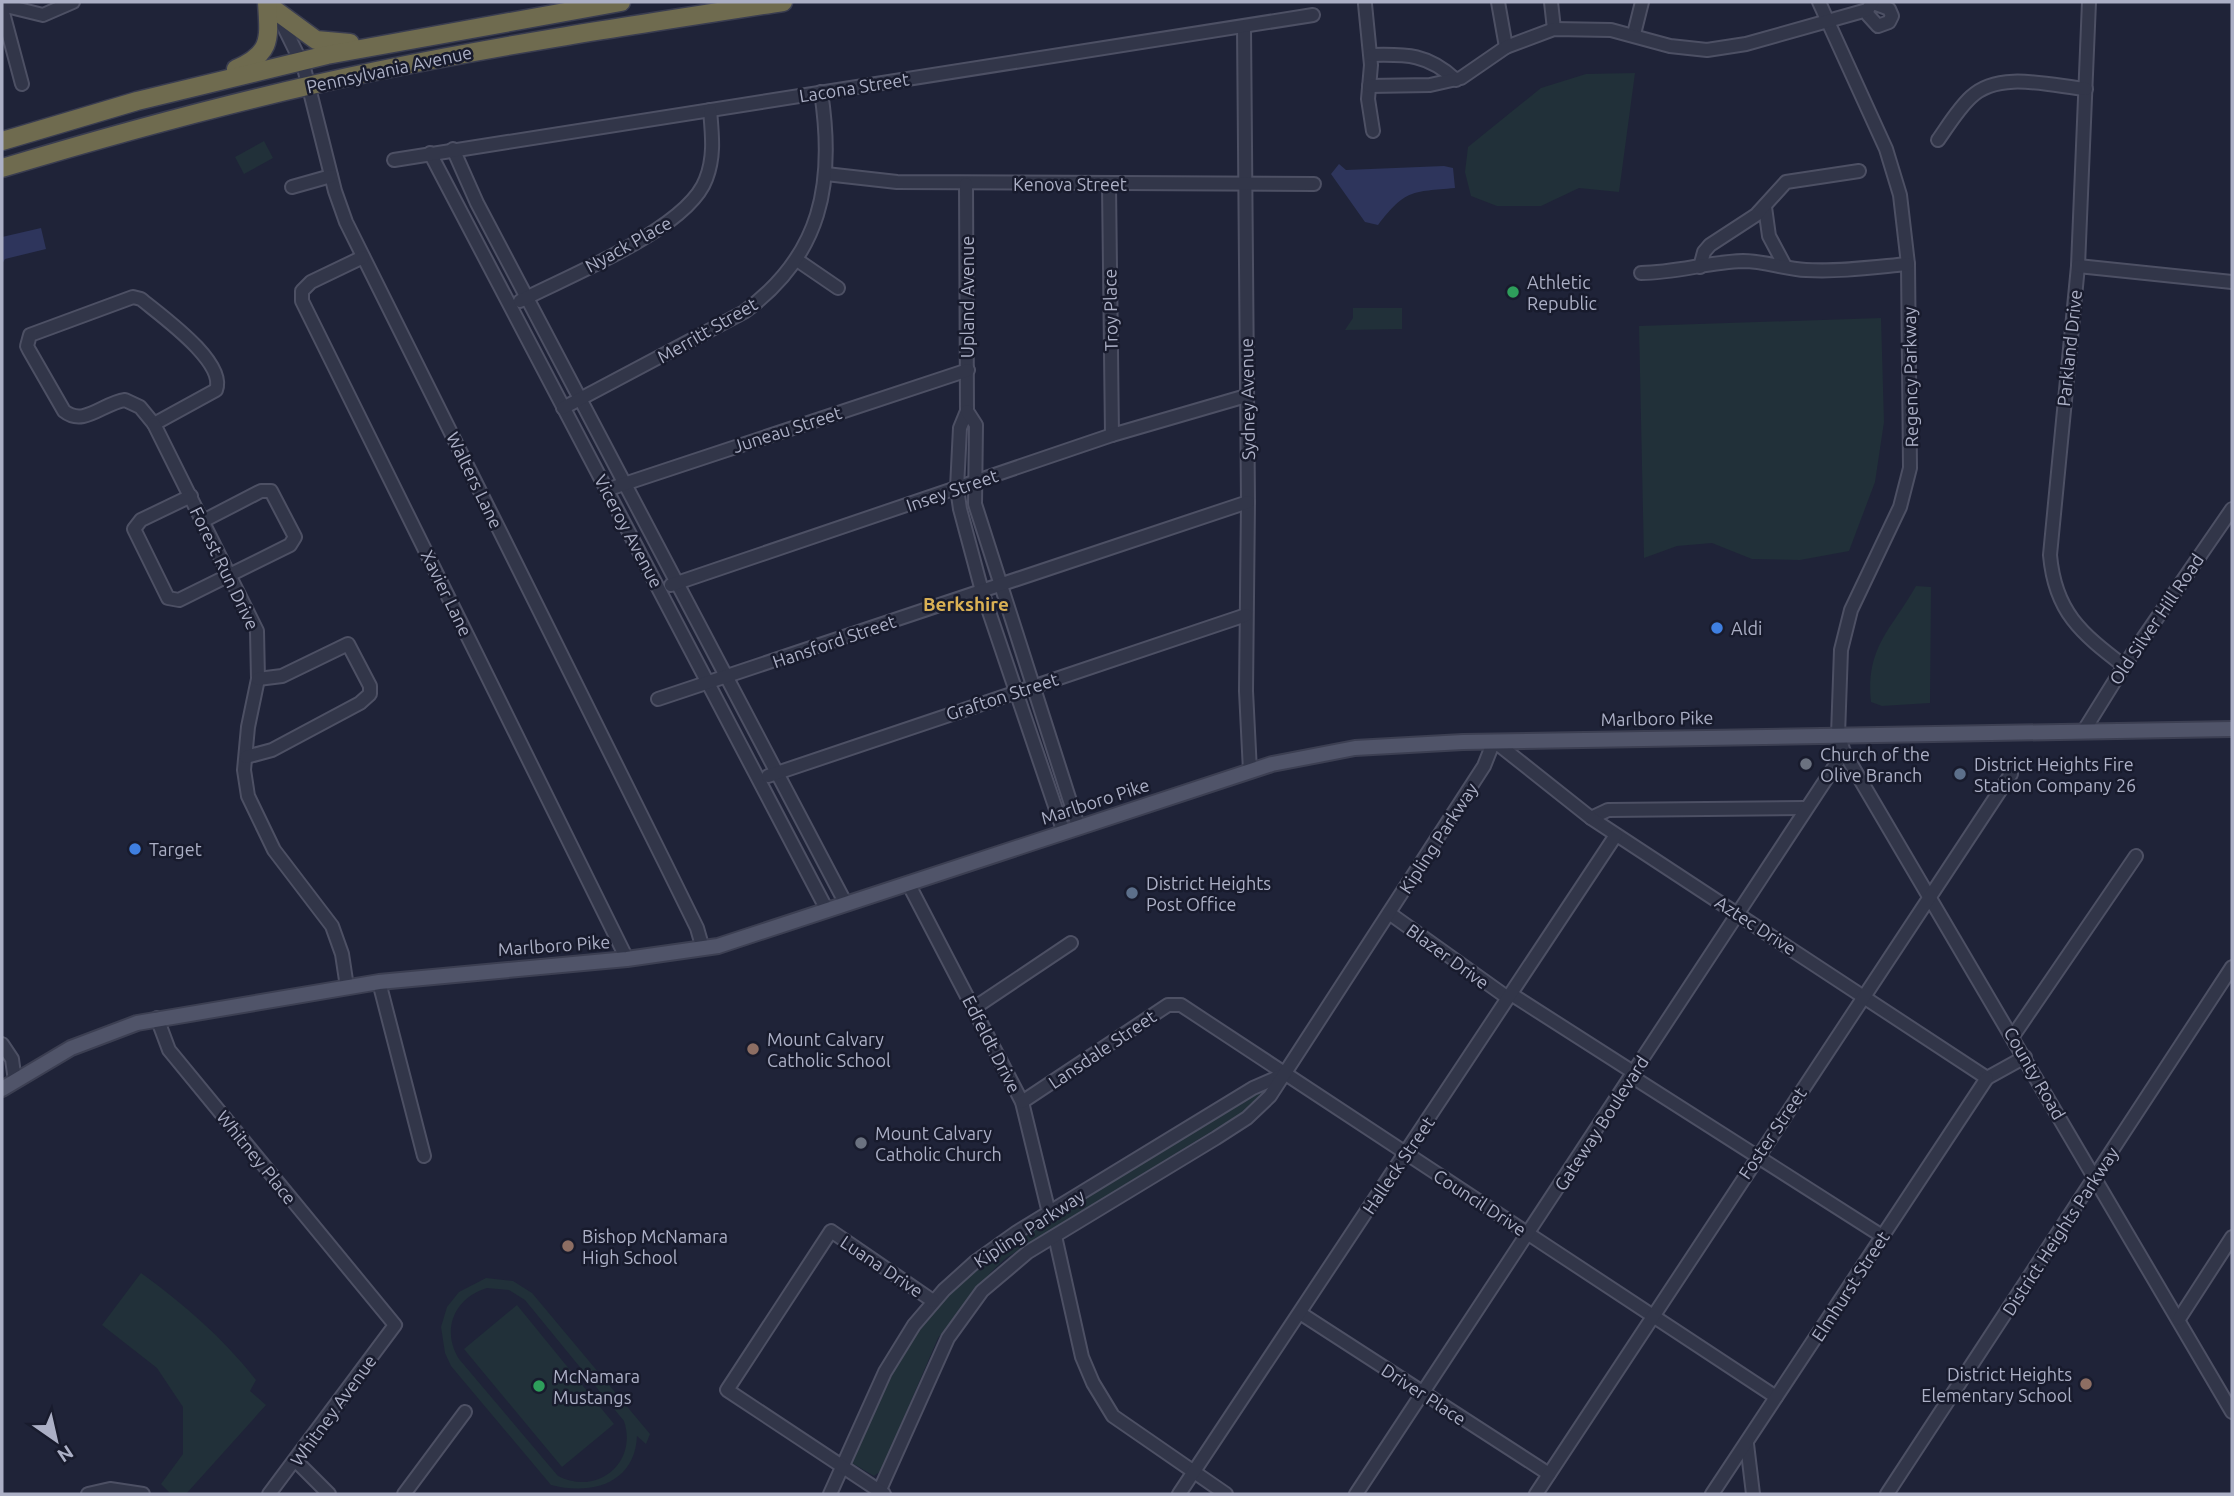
<svg xmlns="http://www.w3.org/2000/svg" width="2234" height="1496" font-family="Ubuntu,sans-serif">
<style>
.green{fill:#213039;fill-rule:evenodd}
.water{fill:#2e355c}
.lines{fill:none;stroke-linecap:round;stroke-linejoin:round}
.minor-casing{stroke:#4d5064;stroke-width:16}
.major-casing{stroke:#3c3f52;stroke-width:18}
.highway-casing{stroke:#3a3d50;stroke-width:21}
.minor{stroke:#323649;stroke-width:12}
.major{stroke:#505469;stroke-width:14}
.highway{stroke:#6f6b4f;stroke-width:18}
.leisure-dot{fill:#2e9e5b;stroke:#181b2d;stroke-width:2.5}
.shop-dot{fill:#3f7fe0;stroke:#181b2d;stroke-width:2.5}
.worship-dot{fill:#6b7280;stroke:#181b2d;stroke-width:2.5}
.service-dot{fill:#5c6f8a;stroke:#181b2d;stroke-width:2.5}
.education-dot{fill:#8d6e63;stroke:#181b2d;stroke-width:2.5}
.labels{text-anchor:middle;dominant-baseline:central;stroke-width:5;stroke-linejoin:round;paint-order:stroke}
.street-label{font-size:18px;fill:#acb0c6;stroke:#181b2d}
.poi-label{font-size:18px;fill:#acb0c6;stroke:#181b2d;text-anchor:start}
.neighbourhood-label{font-size:19px;font-weight:bold;fill:#d9b054;stroke:#181b2d}
</style>
<rect width="100%" height="100%" fill="#1f2338"/>
<g class="green">
<polygon points="1635,73 1619,192 1579,188 1541,206 1497,206 1471,196 1465,172 1468,147 1541,88 1586,74"/>
<polygon points="264,141 273,158 244,174 235,157"/>
<polygon points="1353,308 1402,308 1402,329 1345,330 1353,318"/>
<polygon points="1881,318 1884,422 1875,482 1849,551 1800,560 1752,559 1712,543 1677,546 1644,558 1639,326"/>
<path d="M1916,586l15,1 -1,116 -48,3 -11,-4c-6,-55 21,-73 45,-116z"/>
<polygon points="1266,1085 1266,1089 1243,1112 1006,1258 991,1272 938,1338 881,1471 874,1476 852,1463 851,1457 888,1373 931,1308 983,1259"/>
<path d="M141,1273c43,31 82,65 115,107l-6,11 16,14 -80,89h-15l-10,-10 22,-30v-47l-26,-39 -55,-43z"/>
<path d="M486,1278l27,3 19,12 118,141 -4,10 -9,-8c-2,46 -43,60 -86,49l-100,-119 -6,-13 -4,-26 6,-20 12,-15zM487,1288l22,2 16,10 99,121c14,42 -27,75 -66,55l-99,-117c-18,-29 -5,-61 28,-71z"/>
<polygon points="517,1305 614,1424 562,1467 464,1349"/>
</g>
<g class="water">
<path d="M1339,164l7,6 98,-4 9,2 2,20c-43,4 -49,1 -77,37l-13,-3 -34,-48z"/>
<polygon points="41,228 46,249 5,259 2,264 2,237"/>
</g>
<g class="lines">
<defs>
<g id="minor">
<polyline points="1498,2 1506,47"/>
<polyline points="1551,2 1554,29"/>
<polyline points="1819,2 1886,149 1900,195 1908,264 1910,468 1900,507 1851,610 1841,650 1838,735 1844,752 2232,1412"/>
<path d="M2089,2l-11,264 -28,289c5,57 31,78 74,111"/>
<polyline points="1365,4 1371,65 1368,99 1373,131"/>
<polyline points="2,5 43,15 73,2"/>
<polyline points="2,9 22,84"/>
<polyline points="1867,10 1868,15 1878,26 1889,22 1892,16 1889,9 1873,3"/>
<polyline points="278,15 304,68 335,191 346,222 665,863 697,928 703,949"/>
<polyline points="1244,27 1248,502 1246,691 1250,771"/>
<polyline points="1634,34 1642,2"/>
<path d="M1371,55c36,-1 57,-1 85,25"/>
<polyline points="1369,86 1430,85 1461,78 1506,47 1554,29 1611,30 1670,46 1707,50 1746,44 1867,10 1873,2"/>
<path d="M1938,140c10,-14 20,-31 33,-43 28,-27 81,-11 115,-8"/>
<polyline points="453,149 477,203 846,904"/>
<polyline points="430,153 827,910"/>
<polyline points="394,160 1313,15"/>
<polyline points="826,174 897,182 1314,184"/>
<polyline points="966,184 967,411 960,428 957,488 960,509 982,591 1063,830"/>
<polyline points="1109,185 1112,435"/>
<polyline points="292,187 331,176"/>
<polyline points="1765,207 1769,236 1785,266"/>
<polyline points="363,257 311,282 302,291 302,301 627,959"/>
<polyline points="797,260 838,288"/>
<polyline points="2078,266 2232,282"/>
<polyline points="1700,267 1704,252 1710,245 1756,215 1786,182 1859,171"/>
<path d="M1641,273c35,0 67,-11 102,-12 22,0 42,8 63,9 34,2 69,-3 102,-6"/>
<path d="M133,297l8,2c19,16 86,63 75,91l-62,34 -14,-17 -15,-7c-22,3 -41,27 -61,11l-35,-61 -2,-4 3,-11z"/>
<path d="M520,301c48,-25 168,-72 186,-122 9,-23 6,-45 4,-69"/>
<path d="M563,408l181,-96c78,-57 91,-129 77,-220"/>
<polyline points="967,411 976,425 975,504 1078,826"/>
<polyline points="154,424 257,631 258,679 248,727 244,770 248,796 274,850 332,926 342,954 347,987"/>
<polyline points="606,490 968,370"/>
<polyline points="191,496 141,520 134,529 168,598 179,600 290,545 295,537 271,491 261,491 203,521"/>
<polyline points="671,585 1112,435 1246,396"/>
<polyline points="658,699 1248,502"/>
<polyline points="2083,732 2124,666 2232,509"/>
<polyline points="246,757 272,750 360,703 370,694 370,686 348,644 282,676 258,679"/>
<polyline points="768,776 1246,615"/>
<polyline points="1591,818 1608,810 1805,808"/>
<polyline points="909,885 1022,1102 1049,1213"/>
<polyline points="1389,913 1508,998"/>
<polyline points="379,982 424,1156"/>
<polyline points="1511,994 1633,1072"/>
<polyline points="974,1008 1071,943"/>
<polyline points="157,1018 169,1050 395,1325 269,1494"/>
<polyline points="2013,1036 2136,856"/>
<polyline points="2,1044 12,1059 15,1081"/>
<polyline points="1631,1076 1882,1236"/>
<polyline points="1022,1102 1168,1005 1181,1005 1776,1397"/>
<polyline points="1055,1236 1082,1357 1093,1383 1113,1416 1226,1494"/>
<polyline points="1300,1313 1549,1474"/>
<polyline points="2179,1319 2232,1237"/>
<polyline points="1747,1444 1753,1494"/>
<polyline points="296,1461 329,1494"/>
<polyline points="88,1494 110,1489 143,1494"/>
<polyline points="404,1494 465,1412"/>
<polyline points="830,1494 885,1372 914,1325 944,1290 975,1262 1017,1232 1253,1088 1285,1074"/>
<polyline points="878,1494 948,1338 982,1291 1028,1252 1216,1138 1247,1118 1270,1096 1484,766 1494,741 1591,818 1987,1078 2025,1057"/>
<polyline points="884,1494 727,1390 831,1231 933,1301"/>
<polyline points="1179,1494 1616,835"/>
<polyline points="1356,1494 1844,752"/>
<polyline points="1536,1494 2011,774"/>
<polyline points="1712,1494 1987,1078"/>
<polyline points="1887,1494 2232,967"/>
</g>
<polyline id="major" points="2,1089 71,1048 137,1023 379,982 627,959 718,946 1272,764 1355,748 1463,742 2232,729"/>
<g id="highway">
<polyline points="275,10 316,40 350,43"/>
<path d="M236,69c37,-16 33,-31 31,-67"/>
<polyline points="2,141 137,101 327,55 621,2"/>
<path d="M2,168c123,-37 248,-71 374,-97 135,-28 271,-48 407,-69"/>
</g>
</defs>
<use href="#minor" class="minor-casing"/>
<use href="#major" class="major-casing"/>
<use href="#highway" class="highway-casing"/>
<use href="#minor" class="minor"/>
<use href="#major" class="major"/>
<use href="#highway" class="highway"/>
</g>
<g class="leisure-dot">
<circle cx="1513" cy="292" r="7"/>
<circle cx="539" cy="1386" r="7"/>
</g>
<g class="shop-dot">
<circle cx="1717" cy="628" r="7"/>
<circle cx="135" cy="849" r="7"/>
</g>
<g class="worship-dot">
<circle cx="1806" cy="764" r="7"/>
<circle cx="861" cy="1143" r="7"/>
</g>
<g class="service-dot">
<circle cx="1960" cy="774" r="7"/>
<circle cx="1132" cy="893" r="7"/>
</g>
<g class="education-dot">
<circle cx="753" cy="1049" r="7"/>
<circle cx="568" cy="1246" r="7"/>
<circle cx="2086" cy="1384" r="7"/>
</g>
<g class="labels">
<g class="street-label">
<text transform="translate(389 69) rotate(-12)">Pennsylvania Avenue</text>
<text transform="translate(854 87) rotate(-9)">Lacona Street</text>
<text x="1070" y="184">Kenova Street</text>
<text transform="translate(628 244) rotate(-29)">Nyack Place</text>
<text transform="translate(967 297) rotate(-90)">Upland Avenue</text>
<text transform="translate(1110 310) rotate(-91)">Troy Place</text>
<text transform="translate(707 330) rotate(-30)">Merritt Street</text>
<text transform="translate(2069 348) rotate(-84)">Parkland Drive</text>
<text transform="translate(1910 377) rotate(-91)">Regency Parkway</text>
<text transform="translate(1247 399) rotate(-91)">Sydney Avenue</text>
<text transform="translate(787 429) rotate(-18)">Juneau Street</text>
<text transform="translate(475 480) rotate(64)">Walters Lane</text>
<text transform="translate(952 490) rotate(-19)">Insey Street</text>
<text transform="translate(629 531) rotate(62)">Viceroy Avenue</text>
<text transform="translate(225 568) rotate(64)">Forest Run Drive</text>
<text transform="translate(447 593) rotate(64)">Xavier Lane</text>
<text transform="translate(2156 619) rotate(-56)">Old Silver Hill Road</text>
<text transform="translate(834 641) rotate(-19)">Hansford Street</text>
<text transform="translate(1002 696) rotate(-18)">Grafton Street</text>
<text transform="translate(1657 718) rotate(-1)">Marlboro Pike</text>
<text transform="translate(1095 801) rotate(-18)">Marlboro Pike</text>
<text transform="translate(1438 838) rotate(-57)">Kipling Parkway</text>
<text transform="translate(1756 925) rotate(33)">Aztec Drive</text>
<text transform="translate(554 945) rotate(-4)">Marlboro Pike</text>
<text transform="translate(1448 956) rotate(36)">Blazer Drive</text>
<text transform="translate(992 1044) rotate(63)">Edfeldt Drive</text>
<text transform="translate(1102 1049) rotate(-34)">Lansdale Street</text>
<text transform="translate(2035 1073) rotate(60)">County Road</text>
<text transform="translate(1601 1123) rotate(-57)">Gateway Boulevard</text>
<text transform="translate(1772 1133) rotate(-56)">Foster Street</text>
<text transform="translate(257 1157) rotate(51)">Whitney Place</text>
<text transform="translate(1398 1165) rotate(-56)">Halleck Street</text>
<text transform="translate(1480 1202) rotate(33)">Council Drive</text>
<text transform="translate(1029 1228) rotate(-33)">Kipling Parkway</text>
<text transform="translate(2060 1231) rotate(-57)">District Heights Parkway</text>
<text transform="translate(882 1266) rotate(34)">Luana Drive</text>
<text transform="translate(1850 1286) rotate(-57)">Elmhurst Street</text>
<text transform="translate(1424 1394) rotate(33)">Driver Place</text>
<text transform="translate(333 1410) rotate(-54)">Whitney Avenue</text>
</g>
<g class="poi-label">
<text x="1527" y="282">Athletic<tspan x="1527" dy="21">Republic</tspan></text>
<text x="1731" y="628">Aldi</text>
<text x="1820" y="754">Church of the<tspan x="1820" dy="21">Olive Branch</tspan></text>
<text x="1974" y="764">District Heights Fire<tspan x="1974" dy="21">Station Company 26</tspan></text>
<text x="149" y="849">Target</text>
<text x="1146" y="883">District Heights<tspan x="1146" dy="21">Post Office</tspan></text>
<text x="767" y="1039">Mount Calvary<tspan x="767" dy="21">Catholic School</tspan></text>
<text x="875" y="1133">Mount Calvary<tspan x="875" dy="21">Catholic Church</tspan></text>
<text x="582" y="1236">Bishop McNamara<tspan x="582" dy="21">High School</tspan></text>
<text x="2072" y="1374" text-anchor="end">District Heights<tspan x="2072" dy="21">Elementary School</tspan></text>
<text x="553" y="1376">McNamara<tspan x="553" dy="21">Mustangs</tspan></text>
</g>
<g class="neighbourhood-label">
<text x="966" y="604">Berkshire</text>
</g>
</g>
<rect width="2234" height="1496" fill="none" stroke="#acb0c6" stroke-width="7"/>
<g transform="translate(56 1440) rotate(146)" stroke="#181b2d" stroke-width="5" paint-order="stroke">
<path d="M0-5L12 26L0 18L-12 26Z" fill="#acb0c6"/>
<text y="-10" font-size="19" font-weight="bold" text-anchor="middle" fill="#acb0c6">N</text>
</g>
</svg>
